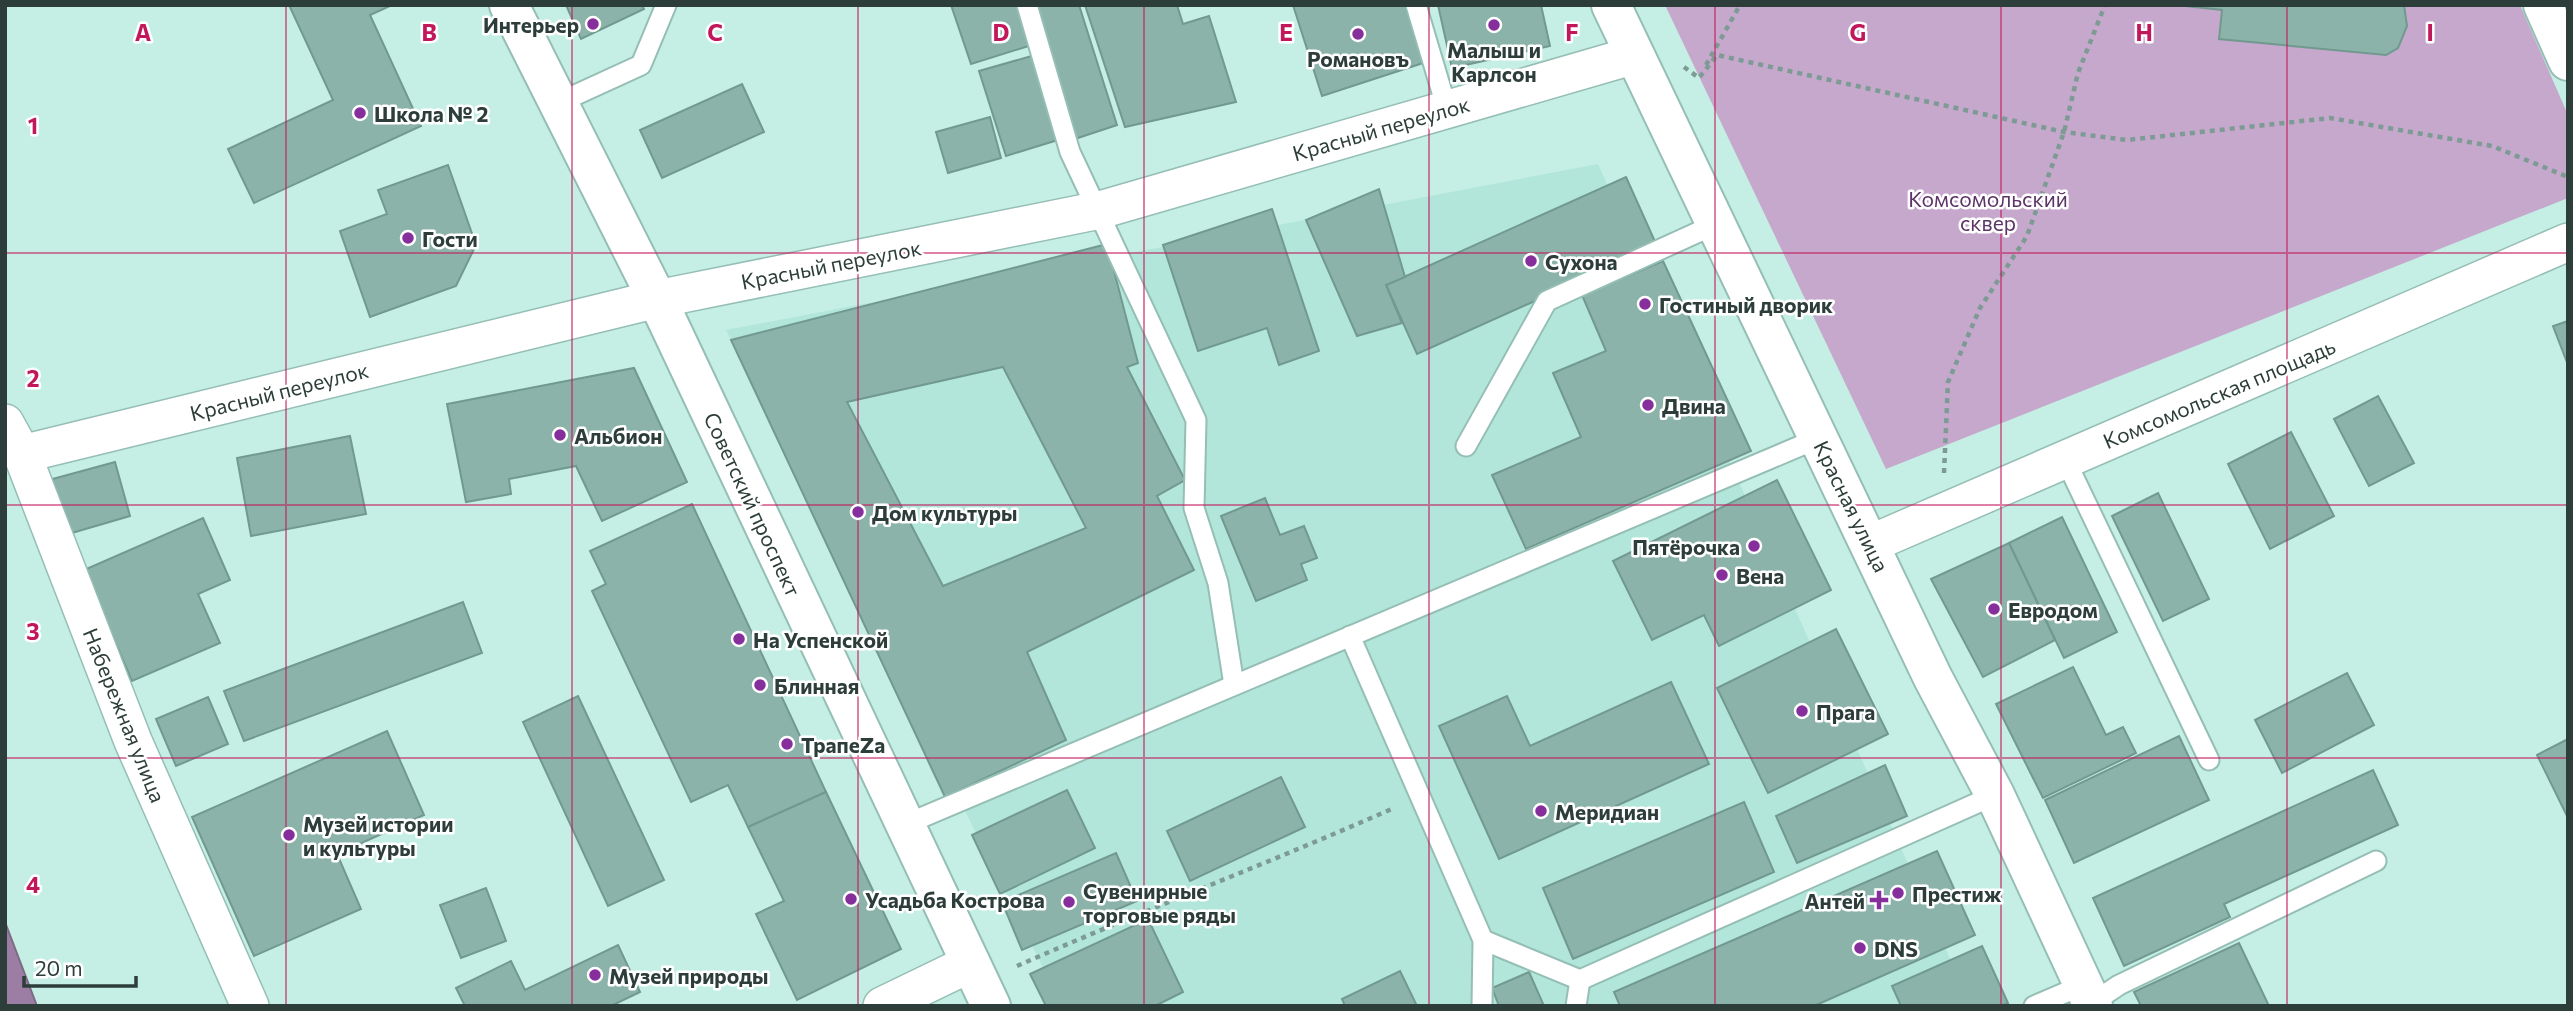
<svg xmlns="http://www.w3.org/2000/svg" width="2573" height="1011" font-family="Commissioner,sans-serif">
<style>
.built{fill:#b2e6da}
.green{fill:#c5a8cc}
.water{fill:#9c7ea4;stroke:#7b6b84;stroke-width:2}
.building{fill:#8bb3a9;stroke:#719990;stroke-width:2;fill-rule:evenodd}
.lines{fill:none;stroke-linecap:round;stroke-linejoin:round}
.lane-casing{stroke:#95beb4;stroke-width:23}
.street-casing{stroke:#95beb4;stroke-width:40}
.secondary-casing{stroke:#95beb4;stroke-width:42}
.path{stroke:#7d9b94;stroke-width:4.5;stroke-dasharray:5 5;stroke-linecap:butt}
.lane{stroke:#fff;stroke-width:19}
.street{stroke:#fff;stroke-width:37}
.secondary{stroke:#fff;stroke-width:38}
.grid{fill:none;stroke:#c2185b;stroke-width:2;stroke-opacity:0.55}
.poi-dot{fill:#862e9b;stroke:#fff;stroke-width:2.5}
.labels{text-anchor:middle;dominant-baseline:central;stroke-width:5;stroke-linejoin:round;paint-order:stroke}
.poi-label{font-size:21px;font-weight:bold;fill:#2d3e3a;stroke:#fff;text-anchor:start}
.street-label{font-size:21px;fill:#2d3e3a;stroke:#fff}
.park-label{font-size:21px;fill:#5d3467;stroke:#fff}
.grid-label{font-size:23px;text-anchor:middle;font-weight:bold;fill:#c2185b;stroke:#fff;stroke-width:5;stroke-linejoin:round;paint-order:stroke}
</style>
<rect width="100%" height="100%" fill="#c5efe5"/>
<polygon class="built" points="1598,164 1971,1006 1062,1006 726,330"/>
<polygon class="green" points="1665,5 2520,5 2568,115 2568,198 1886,469"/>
<polygon class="water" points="5,922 37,1006 5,1006"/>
<g class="building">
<polygon points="289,5 392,5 370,15 421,126 254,203 228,149 333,100"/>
<polygon points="566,5 642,5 644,9 581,39"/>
<polygon points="951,5 1022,5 1035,44 971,64"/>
<polygon points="1030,5 1079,5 1117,125 1072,140"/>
<polygon points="1085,5 1177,5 1183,24 1209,16 1236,102 1125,127"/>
<polygon points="1293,5 1405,5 1423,63 1322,96"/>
<polygon points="1438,5 1541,5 1550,46 1452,68"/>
<polygon points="2176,5 2404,5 2407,26 2398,48 2386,55 2219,39 2222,10"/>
<polygon points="1035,55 1061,139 1006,156 979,71"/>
<polygon points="742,84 764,132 662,178 640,130"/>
<polygon points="990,117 1001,158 948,173 936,132"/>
<polygon points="448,165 476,245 456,286 370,317 340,231 387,214 378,190"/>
<polygon points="1626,177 1657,246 1417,354 1386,285"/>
<polygon points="1379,189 1405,277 1386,285 1402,323 1357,336 1306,220"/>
<polygon points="1272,209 1319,351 1279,365 1267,328 1198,351 1163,245"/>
<path d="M1107,244l31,119 -11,4 58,113 -28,16 37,74 -167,82 39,88 -121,57 -214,-457zM1003,367l83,161 -143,58 -96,-184z"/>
<polygon points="1663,261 1751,451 1526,549 1492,475 1581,437 1553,373 1606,351 1582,295"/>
<polygon points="2568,321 2568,365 2553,326"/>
<polygon points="634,368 687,482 602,521 576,466 509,479 511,494 466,502 447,404"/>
<polygon points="2378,396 2414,463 2369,486 2334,419"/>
<polygon points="2291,432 2334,516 2270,549 2228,464"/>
<polygon points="350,436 366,514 251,536 237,458"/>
<polygon points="115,462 130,516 65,535 49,480"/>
<polygon points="1777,480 1831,590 1719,646 1704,615 1652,640 1613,561"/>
<polygon points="2158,493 2209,599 2163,621 2112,516"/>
<polygon points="1265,498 1280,535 1304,526 1317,558 1301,564 1307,580 1256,601 1221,516"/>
<polygon points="692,504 826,792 748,827 728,785 691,802 592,591 606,584 590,551"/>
<polygon points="2062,517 2117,632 2064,658 2009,543"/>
<polygon points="203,518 230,580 198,594 220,643 132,681 84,570"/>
<polygon points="2009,543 2055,640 1983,677 1931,579"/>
<polygon points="463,602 482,653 244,741 224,691"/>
<polygon points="1836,629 1888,734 1768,793 1717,688"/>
<polygon points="2073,667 2106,735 2123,727 2136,753 2043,798 1996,704"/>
<polygon points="2347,673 2374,725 2282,773 2255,720"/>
<polygon points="1671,682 1709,764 1499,859 1439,726 1507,696 1530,746"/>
<polygon points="578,696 664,880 608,906 523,722"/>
<polygon points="208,697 228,744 176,766 156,719"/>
<polygon points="387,731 424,815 337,854 361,909 254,956 192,817"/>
<polygon points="2179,736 2209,800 2074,863 2045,800"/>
<polygon points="2568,739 2568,818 2537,755"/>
<polygon points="1885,765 1907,816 1797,863 1776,816"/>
<polygon points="2373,770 2398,825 2224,904 2230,917 2124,966 2093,898"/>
<polygon points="1281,777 1305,827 1190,881 1167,831"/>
<polygon points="1067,790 1095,848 1000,894 972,835"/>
<polygon points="826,792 901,949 797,1000 756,914 784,901 748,827"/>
<polygon points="1744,802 1774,872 1573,959 1543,888"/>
<polygon points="1937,851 1975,935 1814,1006 1620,1006 1614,992"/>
<polygon points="1116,853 1137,901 1022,950 1002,902"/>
<polygon points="486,888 506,941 461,958 440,905"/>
<polygon points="1148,919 1183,992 1155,1006 1046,1006 1030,974"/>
<polygon points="2239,943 2269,1006 2141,1006 2134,992"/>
<polygon points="618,945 640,992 611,1006 465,1006 456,988 511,961 525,990"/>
<polygon points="1982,946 2008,1003 2001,1006 1901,1006 1892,986"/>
<polygon points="1400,971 1417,1006 1345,1006 1342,999"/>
<polygon points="1529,972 1544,1006 1499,1006 1492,988"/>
</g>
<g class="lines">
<defs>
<g id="lane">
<polyline points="1027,5 1070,152 1196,420 1194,508 1218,583 1234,685"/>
<polyline points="1416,5 1447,109"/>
<polyline points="558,103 641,65 666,5"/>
<polyline points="1466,446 1547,301 1716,224"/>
<polyline points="2065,459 2209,760"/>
<polyline points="1350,636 1483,940 1482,1006"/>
<polyline points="904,825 1819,438"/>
<polyline points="1483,940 1580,980 1995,795"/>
<polyline points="2092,1003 2119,985 2376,861"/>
<polyline points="1576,1006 1580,980"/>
<polyline points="2034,1006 2083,985"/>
</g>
<g id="street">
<polyline points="5,423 22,454 133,741 250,1006"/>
<polyline points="22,454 657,299 1100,210 1635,55"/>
<polyline points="1870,544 2568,242"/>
<polyline points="882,1006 971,963"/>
</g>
<g id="secondary">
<polyline points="509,5 657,299 991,1006"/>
<polyline points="1611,5 1933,678 1995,795 2093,1006"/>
<polyline points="2543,5 2568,61"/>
</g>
</defs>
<use href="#lane" class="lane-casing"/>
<use href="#street" class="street-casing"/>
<use href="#secondary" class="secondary-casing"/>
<g class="path">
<polyline points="1706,65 1740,5"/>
<polyline points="1684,67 1699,78 1717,55 2064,132 2127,140 2330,118 2492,146 2568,177"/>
<polyline points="1944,473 1948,382 1980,308 2027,236 2064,132 2078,73 2105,5"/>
<path d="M1017,966c125,-55 252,-103 377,-158"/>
</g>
<use href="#lane" class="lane"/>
<use href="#street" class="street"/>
<use href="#secondary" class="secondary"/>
</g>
<path class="grid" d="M286,5v1001M572,5v1001M858,5v1001M1144,5v1001M1429,5v1001M1715,5v1001M2001,5v1001M2287,5v1001M5,253h2563M5,505h2563M5,758h2563"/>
<g class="poi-dot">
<circle cx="593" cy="24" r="7"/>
<circle cx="1494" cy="25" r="7"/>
<circle cx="1358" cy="34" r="7"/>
<circle cx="360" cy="113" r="7"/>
<circle cx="408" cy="238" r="7"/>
<circle cx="1531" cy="261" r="7"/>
<circle cx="1645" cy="304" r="7"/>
<circle cx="1648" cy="405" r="7"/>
<circle cx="560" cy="435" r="7"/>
<circle cx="858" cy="512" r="7"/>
<circle cx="1754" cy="546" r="7"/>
<circle cx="1722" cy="575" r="7"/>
<circle cx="1994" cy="609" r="7"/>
<circle cx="739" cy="639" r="7"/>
<circle cx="760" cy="685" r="7"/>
<circle cx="1802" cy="711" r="7"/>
<circle cx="787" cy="744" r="7"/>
<circle cx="1541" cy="811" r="7"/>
<circle cx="289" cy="835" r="7"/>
<circle cx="1898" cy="893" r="7"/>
<circle cx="851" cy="899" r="7"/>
<path d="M1875.5 889.5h7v7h7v7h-7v7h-7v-7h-7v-7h7z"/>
<circle cx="1069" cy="902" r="7"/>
<circle cx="1860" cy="948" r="7"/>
<circle cx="595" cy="975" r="7"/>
</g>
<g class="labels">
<g class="poi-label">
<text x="579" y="24" text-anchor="end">Интерьер</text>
<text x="1494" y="49" text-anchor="middle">Малыш и<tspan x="1494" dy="24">Карлсон</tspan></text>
<text x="1358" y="58" text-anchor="middle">Романовъ</text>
<text x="374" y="113">Школа № 2</text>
<text x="422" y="238">Гости</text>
<text x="1545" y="261">Сухона</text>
<text x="1659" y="304">Гостиный дворик</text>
<text x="1662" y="405">Двина</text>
<text x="574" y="435">Альбион</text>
<text x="872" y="512">Дом культуры</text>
<text x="1740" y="546" text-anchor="end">Пятёрочка</text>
<text x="1736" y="575">Вена</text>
<text x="2008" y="609">Евродом</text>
<text x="753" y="639">На Успенской</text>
<text x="774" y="685">Блинная</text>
<text x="1816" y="711">Прага</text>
<text x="801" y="744">ТрапеZa</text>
<text x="1555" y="811">Меридиан</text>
<text x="303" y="823">Музей истории<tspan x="303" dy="24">и культуры</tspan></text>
<text x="1083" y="890">Сувенирные<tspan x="1083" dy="24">торговые ряды</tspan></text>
<text x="1912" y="893">Престиж</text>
<text x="865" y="899">Усадьба Кострова</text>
<text x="1865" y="900" text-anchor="end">Антей</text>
<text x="1874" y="948">DNS</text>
<text x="609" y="975">Музей природы</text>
</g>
<g class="street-label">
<text transform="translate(1381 128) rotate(-16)">Красный переулок</text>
<text transform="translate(831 264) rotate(-11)">Красный переулок</text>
<text transform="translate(279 391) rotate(-14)">Красный переулок</text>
<text transform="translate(2219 393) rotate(-23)">Комсомольская площадь</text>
<text transform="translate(753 504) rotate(65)">Советский проспект</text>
<text transform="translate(1852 506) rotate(64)">Красная улица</text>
<text transform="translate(125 715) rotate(68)">Набережная улица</text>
</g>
<g class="park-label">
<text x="1988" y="198">Комсомольский<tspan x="1988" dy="24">сквер</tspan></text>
</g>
</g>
<g class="grid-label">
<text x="143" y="41">A</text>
<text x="429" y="41">B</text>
<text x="715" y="41">C</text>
<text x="1001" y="41">D</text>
<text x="1286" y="41">E</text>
<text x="1572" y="41">F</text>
<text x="1858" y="41">G</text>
<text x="2144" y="41">H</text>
<text x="2430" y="41">I</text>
<text x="33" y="134">1</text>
<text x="33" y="387">2</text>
<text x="33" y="640">3</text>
<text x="33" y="893">4</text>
</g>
<rect width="2573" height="1011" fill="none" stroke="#2d3e3a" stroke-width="14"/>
<path d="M24 976v10h112v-10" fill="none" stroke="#2d3e3a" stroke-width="3.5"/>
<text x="35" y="976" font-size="21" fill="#2d3e3a" stroke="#ffffff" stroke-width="5" paint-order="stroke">20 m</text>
</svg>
